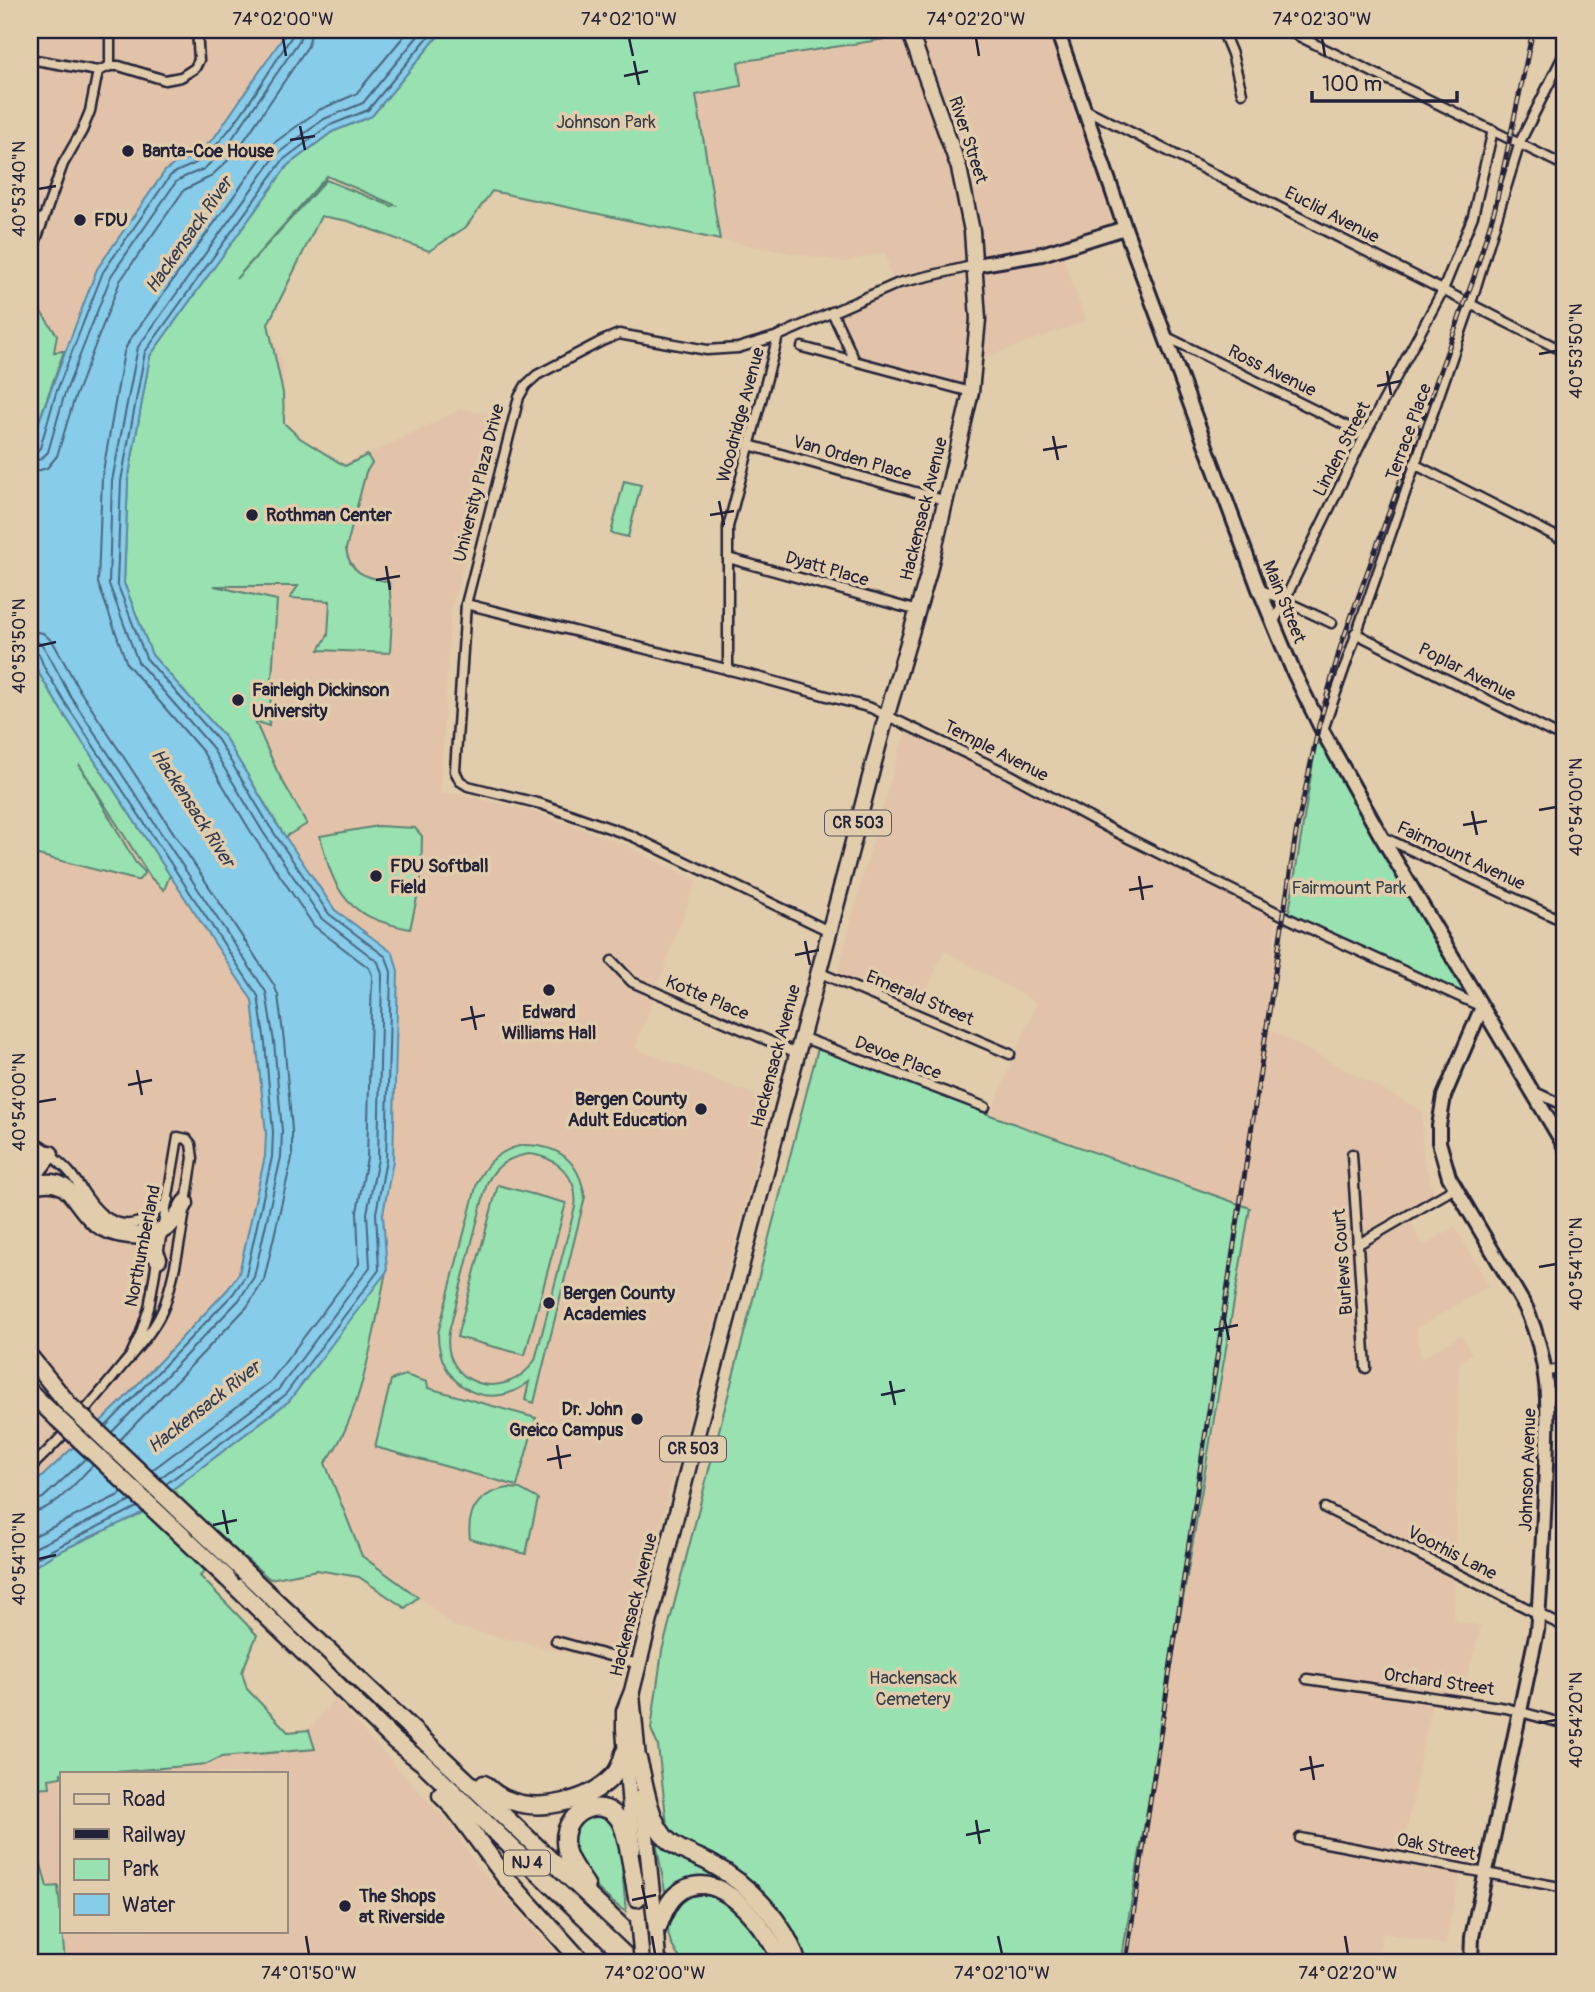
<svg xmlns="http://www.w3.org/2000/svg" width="1595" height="1992" font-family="Pangolin,sans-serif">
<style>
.built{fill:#e2c3a9;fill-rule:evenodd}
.green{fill:#98e1b0;stroke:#5d8276;stroke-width:2;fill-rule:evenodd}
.water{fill:#87cce8;stroke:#5f88a3;stroke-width:2}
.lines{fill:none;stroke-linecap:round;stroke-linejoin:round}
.shore{stroke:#4a6680;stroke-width:2}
.street-casing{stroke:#22223b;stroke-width:13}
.secondary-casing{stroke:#22223b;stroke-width:18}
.primary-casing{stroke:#22223b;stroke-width:19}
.highway-casing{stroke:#22223b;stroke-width:21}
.street{stroke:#e1ccab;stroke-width:8}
.secondary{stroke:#e1ccab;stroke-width:12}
.primary{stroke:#e1ccab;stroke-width:14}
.highway{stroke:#e1ccab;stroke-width:16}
.rail-casing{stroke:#22223b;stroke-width:5}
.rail{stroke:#e1ccab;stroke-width:2.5;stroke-dasharray:8;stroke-linecap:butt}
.primary-bridge-casing{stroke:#22223b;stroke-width:19;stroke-linecap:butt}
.highway-bridge-casing{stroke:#22223b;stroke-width:21;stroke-linecap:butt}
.primary-bridge{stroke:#e1ccab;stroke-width:14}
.highway-bridge{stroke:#e1ccab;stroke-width:16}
.ticks{fill:none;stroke:#22223b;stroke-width:2.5}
.poi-dot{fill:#22223b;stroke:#e1ccab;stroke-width:2.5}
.labels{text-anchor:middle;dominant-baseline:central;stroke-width:7;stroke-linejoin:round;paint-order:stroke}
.shield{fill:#e1ccab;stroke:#5b555d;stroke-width:2}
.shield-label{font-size:16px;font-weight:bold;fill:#22223b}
.park-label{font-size:18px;fill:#343f4d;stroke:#e1ccab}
.street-label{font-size:18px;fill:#22223b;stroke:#e1ccab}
.poi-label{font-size:18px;font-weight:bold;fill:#22223b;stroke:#e1ccab;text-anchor:start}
.water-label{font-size:19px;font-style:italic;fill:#313c55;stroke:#e1ccab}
.neatline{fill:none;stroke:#22223b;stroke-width:2.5}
.ticks-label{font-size:18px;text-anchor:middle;fill:#22223b}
</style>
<rect width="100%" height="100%" fill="#e1ccab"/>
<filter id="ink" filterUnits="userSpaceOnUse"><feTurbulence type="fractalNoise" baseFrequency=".0143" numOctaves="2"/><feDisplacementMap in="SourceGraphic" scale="14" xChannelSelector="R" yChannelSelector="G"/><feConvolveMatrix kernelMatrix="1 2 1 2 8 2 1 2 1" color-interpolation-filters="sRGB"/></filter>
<g filter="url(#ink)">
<g class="built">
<polygon points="30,30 288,30 214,138 195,156 176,163 97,269 267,322 283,364 284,423 300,438 345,466 461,409 504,417 479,514 451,607 440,794 460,794 542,814 625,845 696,881 635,1048 772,1102 623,1666 453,1626 429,1605 362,1556 325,1463 335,1451 361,1387 386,1272 383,1214 393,1161 398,971 393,953 252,1000 266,1133 265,1156 239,1273 228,1289 119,1404 30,1488"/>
<polygon points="909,30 1057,30 1125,228 1060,249 1086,321 975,361 971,392 855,361 832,312 894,285 885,252 845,262 720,240 696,95 741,86 737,62 911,35"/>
<polygon points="906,729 1276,912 1269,1029 1422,1111 1423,1156 1431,1184 1436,1194 1405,1212 1423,1246 1455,1227 1489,1286 1416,1329 1421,1359 1461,1335 1472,1354 1459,1362 1454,1620 1481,1626 1460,1702 1433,1697 1404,1842 1464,1854 1445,1945 1382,1933 1376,1962 1129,1962 1233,1271 1250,1208 990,1115 1037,1003 944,951 917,1011 837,976 864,871"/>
<path d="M334,1699l121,131 22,35 87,97h-534v-205l25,-5 254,-22zM61,1773h224v158h-224z"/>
</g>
<g class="green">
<path d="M443,30h466l2,5 -173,27 3,24 -45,9 24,145 -228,-49 -26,36 -37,24 -81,-30 -27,-5 -53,108 15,69 1,30 16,15 45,28 22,-11 5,8 -6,9 -20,77c4,26 22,28 43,33l3,35 -2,36 -71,-3 9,-15 2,-34 -40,-3 8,-12h-84l63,14 -8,126 -14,-5 22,50 30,53 -22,13 -61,-101 -72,-81 -28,-72 4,-102 22,-125 138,-191 44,-33 40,-16zM327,176l68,29 -4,1 -65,-26 -90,99z"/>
<polygon points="30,296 57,335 54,352 64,351 35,432 30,468"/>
<polygon points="624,481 641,485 628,537 611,533"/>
<polygon points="30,648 37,670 58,705 170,875 164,890 151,878 79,764 135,862 145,872 139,880 136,880 30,853 30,711 38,696 30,681"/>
<polygon points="1319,725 1482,1007 1288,918"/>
<path d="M378,826l37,2 7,8 -1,44 -11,49c-63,-12 -75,-34 -90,-93z"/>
<polygon points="819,1044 990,1115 1250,1208 1121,1962 805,1962 785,1919 741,1873 668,1833 658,1746 651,1729 662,1651"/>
<path d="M524,1145c36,0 55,16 61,52l-51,206 -9,-3 4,-18c-42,33 -92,3 -91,-49l39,-150c9,-21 24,-34 47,-38zM529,1154c28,3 50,23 46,53l-40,153c-29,45 -95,25 -86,-28l38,-149c9,-18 22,-26 42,-29z"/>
<polygon points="498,1185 566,1203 525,1355 457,1337"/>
<path d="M386,1271c-11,56 -25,149 -61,192l37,93 56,41 -13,11 -46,-31 -42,-7 -47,9 -39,-33 -31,30 57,59 -15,37 5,17 41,43 21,-2 6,19 -94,8 -14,7 -101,9h-45v4l-12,2 1,8 -17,1 -3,7v-226l26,-16 84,-39 149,-113z"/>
<polygon points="405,1375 427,1382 428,1388 536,1418 517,1486 375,1447 391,1380"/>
<path d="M509,1488l11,1 18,10 -12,55 -56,-15c-4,-29 10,-47 39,-51z"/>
<path d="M592,1817c14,-1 22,6 27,19l7,76c-13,-8 -44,-36 -50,-50 -8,-17 -4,-40 16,-45z"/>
<polygon points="30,1823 47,1887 58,1886 65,1962 30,1962"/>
<polygon points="655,1836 669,1850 725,1880 722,1884 686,1880 665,1891"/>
<path d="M692,1894c42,-2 63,37 83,68h-92c-21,-24 -22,-53 9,-68z"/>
</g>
<polygon class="water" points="288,30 443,30 372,116 332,132 288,165 150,356 128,481 124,583 152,655 224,736 276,823 335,910 393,953 398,971 393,1161 383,1214 387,1271 289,1401 140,1514 56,1553 30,1569 30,1488 119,1404 228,1289 239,1273 265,1156 266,1133 252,1000 58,705 37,670 30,648 30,468 35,432 97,269 165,171 176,163 195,156 214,138"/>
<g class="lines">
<g class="shore">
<path d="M30,453h5l5,-5 16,-55 47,-121 67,-96c10,-8 23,-9 33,-18 34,-30 63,-83 89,-122l1,-6"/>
<polyline points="30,462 41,459 48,452 64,396 111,276 176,182 184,177 204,169 225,149 299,41 302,30"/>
<polyline points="30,473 47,468 57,456 74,400 120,281 184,190 210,177 235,154 308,46 312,30"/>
<polyline points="30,631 43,633 53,642 80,691 274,985 278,995 284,1041 292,1130 292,1158 264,1280 247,1307 120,1440"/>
<path d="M30,642c5,0 7,-1 11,2 5,3 25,45 30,53l195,295 8,50 8,89 -1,26 -27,120 -15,23 -127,132"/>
<polyline points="30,650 39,654 44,667 64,701 258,996 265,1043 273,1132 272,1157 246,1275 233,1294 106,1426"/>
<polyline points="152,1470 270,1382 359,1264 357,1212 367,1158 372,975 369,968 314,926 254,837 203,752 127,664 98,583 102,477 124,352 129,341 270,146 319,110 356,94 409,30"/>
<polyline points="160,1478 278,1390 370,1267 367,1213 378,1159 382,974 378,962 322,919 263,832 211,746 138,662 109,584 112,481 138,347 277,154 324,119 363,103 423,30"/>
<polyline points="166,1484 284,1396 379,1270 376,1213 386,1160 391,972 386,957 329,914 270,827 218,740 146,658 117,583 121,481 145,352 283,160 328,126 368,110 434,30"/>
<polyline points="30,1502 43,1498 86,1458"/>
<path d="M30,1512c24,-1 46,-30 63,-47"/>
<polyline points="30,1538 123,1493"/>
<polyline points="30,1550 131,1501"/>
<polyline points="30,1561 137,1507"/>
</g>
<defs>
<g id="street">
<polyline points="1222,30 1232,54 1242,93"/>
<polyline points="1286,30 1565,166"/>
<polyline points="30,59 98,71 90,111 82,131 63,164 30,257"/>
<polyline points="110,66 110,30"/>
<polyline points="98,71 110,66 119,66 165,80 181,77 195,68 199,60 197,30"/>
<polyline points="1083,108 1565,352"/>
<polyline points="30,219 43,219"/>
<polyline points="832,312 855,361"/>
<polyline points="1165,336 1365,435"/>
<polyline points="802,347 971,392"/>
<polyline points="749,445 947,501"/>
<polyline points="1414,464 1565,541"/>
<polyline points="728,558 918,611"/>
<polyline points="1259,589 1332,623"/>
<polyline points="466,604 754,676 871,708 1009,774 1114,831 1298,923 1480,1006"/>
<polyline points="1273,624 1365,435 1443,290 1473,216 1493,130"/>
<polyline points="1355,633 1565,739"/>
<polyline points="728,670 728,527 778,336"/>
<polyline points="1323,730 1471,303 1520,142 1565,52"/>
<polyline points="1383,837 1565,922"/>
<polyline points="829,931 632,836 541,804 468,786 460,781 455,771 466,604 519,397 526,385 537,375 602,341 619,334 707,350 738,348 778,336 899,283 976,265"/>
<polyline points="612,961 632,982 797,1053"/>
<polyline points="818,972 1010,1054"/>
<polyline points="801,1037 985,1107"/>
<polyline points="1533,1091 1565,1106"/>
<path d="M50,1154c6,6 14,12 20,19 11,13 19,32 33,42 26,20 48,4 66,-15"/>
<polyline points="1352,1154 1366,1368"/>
<polyline points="1357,1245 1455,1188"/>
<polyline points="1546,1371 1565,1369"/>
<path d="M30,1468c34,-31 64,-67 93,-103 15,-18 34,-38 42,-61 15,-47 20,-98 28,-146l-2,-14 -4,-5 -9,-2 -29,171 -9,27 -11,24"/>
<polyline points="1325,1508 1565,1627"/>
<polyline points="556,1641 638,1664"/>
<polyline points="1307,1679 1506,1708 1565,1724"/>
<polyline points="1300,1838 1565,1888"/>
</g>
<g id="secondary">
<polyline points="1057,30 1125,228 1259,589 1294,673 1323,732 1381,836 1565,1147"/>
<polyline points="976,265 1042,254 1125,228"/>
<polyline points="30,1142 50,1154"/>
<path d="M1471,1962l1,-25 65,-306c4,-47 6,-93 8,-139 2,-69 10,-119 -19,-184l-77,-131 -10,-35v-16l5,-30 38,-89"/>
</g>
<g id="primary">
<polyline points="632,1695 639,1769"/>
<polyline points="642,1796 656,1932"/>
<polyline points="633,1848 624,1729 624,1711 632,1691 691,1457 883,728 928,575 971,392 978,319 972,231 959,168 909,30"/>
</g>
<g id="highway">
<polyline points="30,1179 50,1154"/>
<path d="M30,1186c42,-13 41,16 66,37 16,13 50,17 68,6 10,-6 16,-16 21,-26"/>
<polyline points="143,1234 150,1241 158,1259"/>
<polyline points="30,1357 69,1405"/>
<polyline points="30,1392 57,1418"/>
<polyline points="246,1573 659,1962"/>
<polyline points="227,1578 395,1741 423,1763 632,1962"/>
<path d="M638,1759c7,24 10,57 26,77 10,13 31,19 46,27 37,20 75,58 87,99"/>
<path d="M484,1784c8,7 16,14 27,17 30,11 78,0 101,-24 7,-6 10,-16 12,-24"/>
<polyline points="441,1795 454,1808 506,1878 582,1962"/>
<path d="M586,1885c-8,-13 -21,-27 -21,-44 -1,-32 42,-47 56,-18 8,18 12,54 16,75"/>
<path d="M656,1932c5,-12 10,-29 21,-38 41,-34 91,37 105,68"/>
</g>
</defs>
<use href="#street" class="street-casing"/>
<use href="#secondary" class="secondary-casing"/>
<use href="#primary" class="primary-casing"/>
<use href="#highway" class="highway-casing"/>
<use href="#street" class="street"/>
<use href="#secondary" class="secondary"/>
<use href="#primary" class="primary"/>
<use href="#highway" class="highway"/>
<defs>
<polyline id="rail" points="1126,1962 1296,833 1319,725 1341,645 1474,277 1495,208 1533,30"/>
</defs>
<use href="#rail" class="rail-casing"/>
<use href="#rail" class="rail"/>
<defs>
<g id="primary-bridge">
<polyline points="638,1919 642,1962"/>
<polyline points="656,1932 658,1962"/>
</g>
<g id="highway-bridge">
<polyline points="69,1405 246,1573"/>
<polyline points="57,1418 227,1578"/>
</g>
</defs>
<use href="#primary-bridge" class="primary-bridge-casing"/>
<use href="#highway-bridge" class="highway-bridge-casing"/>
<use href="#primary-bridge" class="primary-bridge"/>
<use href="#highway-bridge" class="highway-bridge"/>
</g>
</g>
<path class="ticks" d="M283,38l3,18M629,38l4,18M976,38l3,18M1322,38l3,18M634,61l5,24M624,76l24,-5M300,126l5,24M290,140l25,-4M38,189l18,-3M1539,354l17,-3M1387,371l4,24M1377,386l24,-5M1053,436l5,24M1043,450l24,-4M719,501l5,24M710,515l24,-4M386,566l4,24M376,580l24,-4M38,646l18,-4M1539,810l17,-3M1472,811l5,24M1463,825l24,-4M1139,876l4,24M1129,890l24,-4M805,941l5,24M795,955l24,-5M471,1006l5,24M461,1020l24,-5M137,1070l5,25M128,1085l24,-5M38,1102l18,-3M1539,1267l17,-3M1224,1316l5,24M1214,1330l24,-5M890,1381l5,24M881,1395l24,-5M557,1445l4,24M547,1460l24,-5M223,1510l5,24M213,1525l24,-5M38,1559l18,-4M1539,1723l17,-3M1310,1756l4,24M1300,1770l24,-5M976,1820l4,24M966,1835l24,-5M642,1885l5,24M632,1900l24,-5M306,1936l3,18M652,1936l3,18M998,1936l4,18M1345,1936l3,18"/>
<g class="poi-dot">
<circle cx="128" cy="151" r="7"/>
<circle cx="80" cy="220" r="7"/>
<circle cx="252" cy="515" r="7"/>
<circle cx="238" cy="700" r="7"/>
<circle cx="376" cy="876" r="7"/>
<circle cx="549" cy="990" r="7"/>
<circle cx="701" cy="1109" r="7"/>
<circle cx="549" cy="1303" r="7"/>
<circle cx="637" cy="1419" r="7"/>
<circle cx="345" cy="1906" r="7"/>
</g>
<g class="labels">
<g class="shield">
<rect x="825" y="810.5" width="66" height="25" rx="5"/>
<rect x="660" y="1436.5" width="66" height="25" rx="5"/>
<rect x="504" y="1850.5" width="46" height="25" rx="5"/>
</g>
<g class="shield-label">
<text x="858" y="823">CR 503</text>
<text x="693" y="1449">CR 503</text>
<text x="527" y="1863">NJ 4</text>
</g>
<g class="park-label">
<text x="606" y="122">Johnson Park</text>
<text x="1349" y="888">Fairmount Park</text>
<text x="913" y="1678">Hackensack<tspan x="913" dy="21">Cemetery</tspan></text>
</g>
<g class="street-label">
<text transform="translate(968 140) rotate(72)">River Street</text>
<text transform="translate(1332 215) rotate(27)">Euclid Avenue</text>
<text transform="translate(1272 371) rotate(26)">Ross Avenue</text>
<text transform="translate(741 415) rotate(-75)">Woodridge Avenue</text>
<text transform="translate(1409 432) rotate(-70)">Terrace Place</text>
<text transform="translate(1342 449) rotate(-63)">Linden Street</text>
<text transform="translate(852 458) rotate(16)">Van Orden Place</text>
<text transform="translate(479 483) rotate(-76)">University Plaza Drive</text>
<text transform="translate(924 509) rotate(-76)">Hackensack Avenue</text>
<text transform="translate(827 569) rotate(16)">Dyatt Place</text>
<text transform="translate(1284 602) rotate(68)">Main Street</text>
<text transform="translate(1467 672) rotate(27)">Poplar Avenue</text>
<text transform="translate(996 751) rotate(27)">Temple Avenue</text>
<text transform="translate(1461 856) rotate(25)">Fairmount Avenue</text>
<text transform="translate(707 998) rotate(23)">Kotte Place</text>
<text transform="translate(920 998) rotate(23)">Emerald Street</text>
<text transform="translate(776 1056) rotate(-75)">Hackensack Avenue</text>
<text transform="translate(898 1058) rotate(21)">Devoe Place</text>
<text transform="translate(143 1246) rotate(-79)">Northumberland</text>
<text transform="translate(1343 1262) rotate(-94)">Burlews Court</text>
<text transform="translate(1528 1470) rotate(-88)">Johnson Avenue</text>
<text transform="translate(1452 1553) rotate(27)">Voorhis Lane</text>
<text transform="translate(634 1605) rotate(-76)">Hackensack Avenue</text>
<text transform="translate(1439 1682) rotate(8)">Orchard Street</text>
<text transform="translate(1436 1847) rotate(11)">Oak Street</text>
</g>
<g class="poi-label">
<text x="142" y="151">Banta-Coe House</text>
<text x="94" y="220">FDU</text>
<text x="266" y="515">Rothman Center</text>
<text x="252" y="690">Fairleigh Dickinson<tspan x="252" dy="21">University</tspan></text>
<text x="390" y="866">FDU Softball<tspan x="390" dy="21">Field</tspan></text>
<text x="549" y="1012" text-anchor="middle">Edward<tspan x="549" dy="21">Williams Hall</tspan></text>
<text x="687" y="1099" text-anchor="end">Bergen County<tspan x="687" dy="21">Adult Education</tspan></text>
<text x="563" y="1293">Bergen County<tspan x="563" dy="21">Academies</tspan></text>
<text x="623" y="1409" text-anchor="end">Dr. John<tspan x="623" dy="21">Greico Campus</tspan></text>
<text x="359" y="1896">The Shops<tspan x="359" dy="21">at Riverside</tspan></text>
</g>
<g class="water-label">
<text transform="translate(189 235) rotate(-55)">Hackensack River</text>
<text transform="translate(193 808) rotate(57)">Hackensack River</text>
<text transform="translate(204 1407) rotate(-38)">Hackensack River</text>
</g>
</g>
<rect width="1595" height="1992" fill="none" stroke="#e1ccab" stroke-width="77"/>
<rect x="60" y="1772" width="228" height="161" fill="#e1ccab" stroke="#95887e" stroke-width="2"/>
<rect x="74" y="1794" width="35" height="10" fill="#e1ccab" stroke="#95887e" stroke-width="2"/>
<text x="122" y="1806" font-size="21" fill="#22223b">Road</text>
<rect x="74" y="1829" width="35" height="10" fill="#22223b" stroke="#95887e" stroke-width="2"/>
<text x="122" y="1842" font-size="21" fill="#22223b">Railway</text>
<rect x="74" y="1859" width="35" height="21" fill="#98e1b0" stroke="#95887e" stroke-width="2"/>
<text x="122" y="1876" font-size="21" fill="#22223b">Park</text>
<rect x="74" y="1894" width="35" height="21" fill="#87cce8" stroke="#95887e" stroke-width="2"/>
<text x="122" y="1912" font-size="21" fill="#22223b">Water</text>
<path d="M1312 91v10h145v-10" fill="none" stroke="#22223b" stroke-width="3.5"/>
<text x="1322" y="91" font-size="21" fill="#22223b" stroke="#e1ccab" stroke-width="5" paint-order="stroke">100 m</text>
<rect x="38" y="38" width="1518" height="1916" class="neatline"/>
<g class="ticks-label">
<text x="283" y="25">74°02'00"W</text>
<text x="629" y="25">74°02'10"W</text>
<text x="976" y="25">74°02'20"W</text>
<text x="1322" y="25">74°02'30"W</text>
<text transform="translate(19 189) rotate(-90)" y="6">40°53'40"N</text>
<text transform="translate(1576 351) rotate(-90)" y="6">40°53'50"N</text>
<text transform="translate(19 646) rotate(-90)" y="6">40°53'50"N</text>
<text transform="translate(1576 807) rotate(-90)" y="6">40°54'00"N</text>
<text transform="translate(19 1102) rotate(-90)" y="6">40°54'00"N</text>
<text transform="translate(1576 1264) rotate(-90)" y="6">40°54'10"N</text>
<text transform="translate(19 1559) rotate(-90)" y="6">40°54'10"N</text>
<text transform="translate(1576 1720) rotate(-90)" y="6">40°54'20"N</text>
<text x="309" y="1979">74°01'50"W</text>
<text x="655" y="1979">74°02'00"W</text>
<text x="1002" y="1979">74°02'10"W</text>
<text x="1348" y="1979">74°02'20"W</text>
</g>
</svg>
